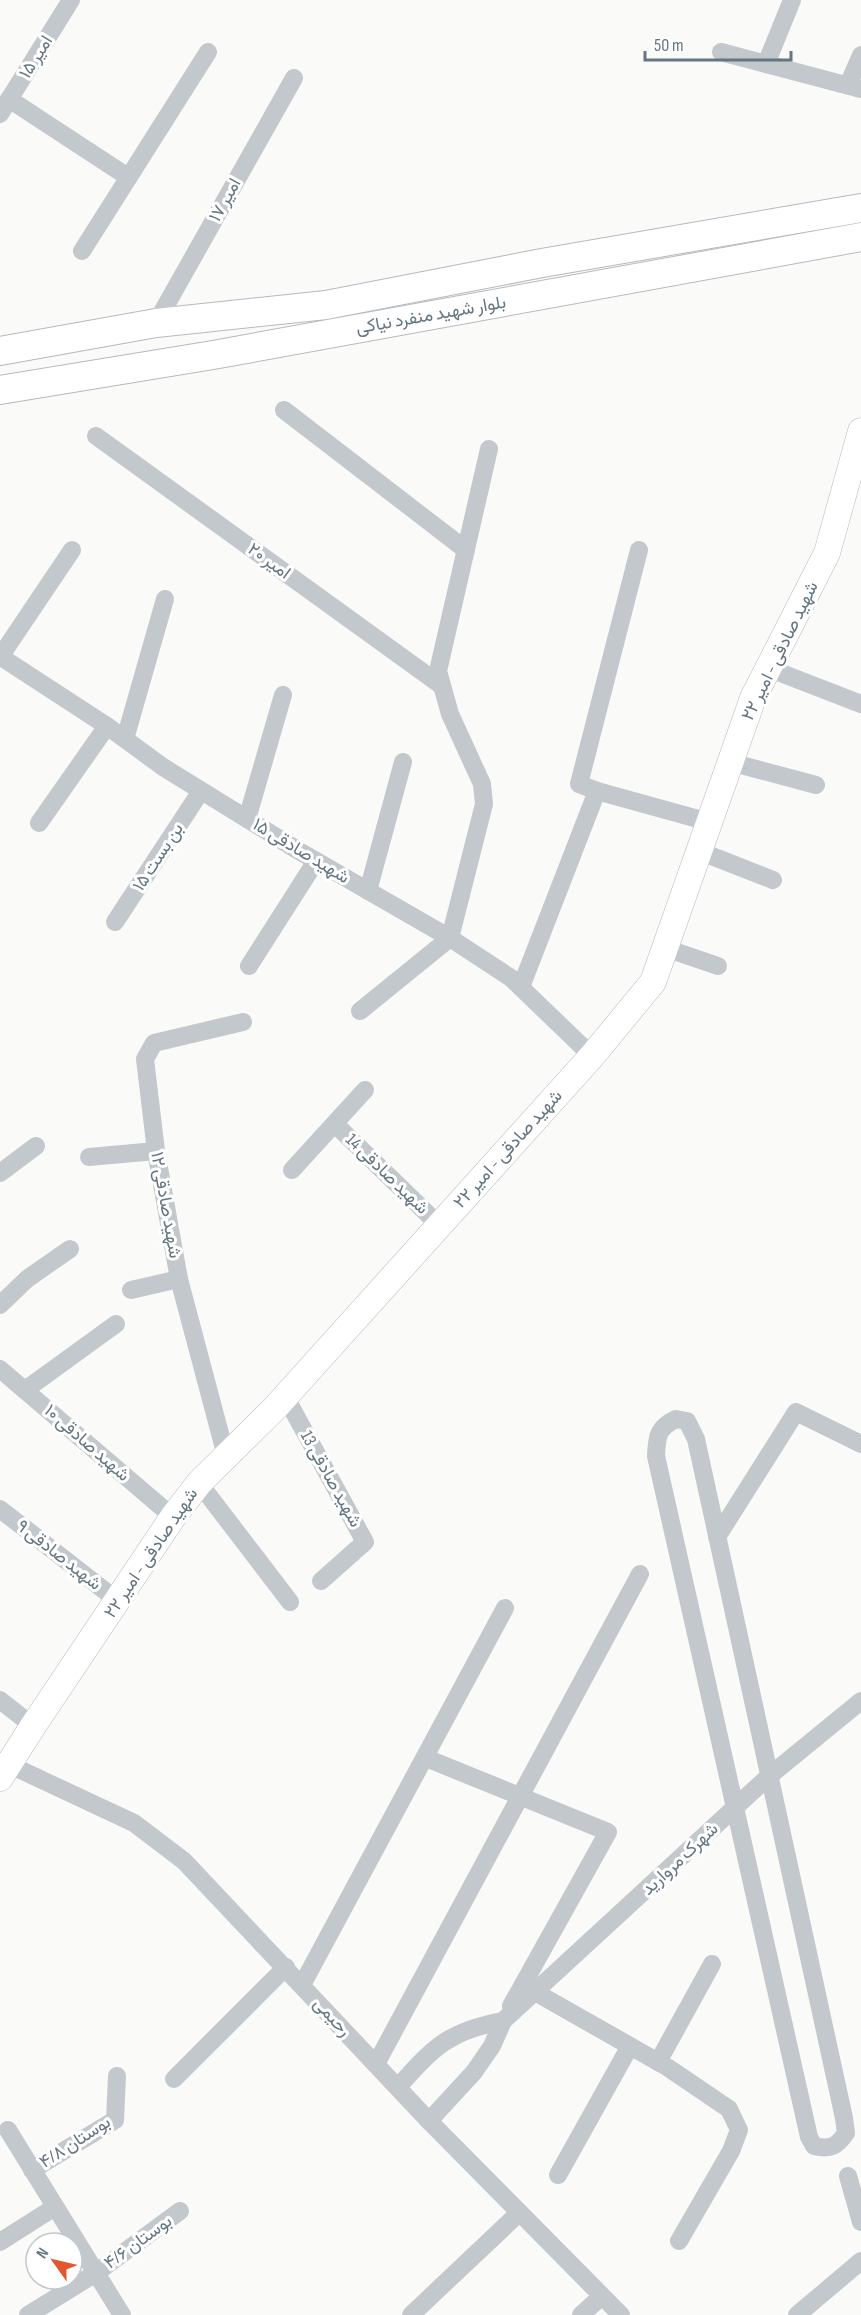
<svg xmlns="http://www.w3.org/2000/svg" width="861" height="2315" font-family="'Sofia Sans Condensed',Vazirmatn,sans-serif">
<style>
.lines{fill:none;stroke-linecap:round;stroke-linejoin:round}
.secondary-casing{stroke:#b3babf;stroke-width:27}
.primary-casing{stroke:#b5babe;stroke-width:30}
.street{stroke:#c3c8cc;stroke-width:18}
.secondary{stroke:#fff;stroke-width:26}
.primary{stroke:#fff;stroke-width:28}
.labels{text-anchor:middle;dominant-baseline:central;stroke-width:6;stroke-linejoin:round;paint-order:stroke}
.street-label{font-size:18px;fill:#657683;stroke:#fff}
</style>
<rect width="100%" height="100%" fill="#fafaf8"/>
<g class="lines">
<defs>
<polyline id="secondary" points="0,1778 33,1726 173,1517 199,1483 274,1409 592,1056 653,982 753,698 827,553 861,431"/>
<g id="primary">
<polyline points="0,351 156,323 326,305 542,263 861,208"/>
<polyline points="0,390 213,355 861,237"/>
</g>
</defs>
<use href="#secondary" class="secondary-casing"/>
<use href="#primary" class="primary-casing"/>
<g class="street">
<polyline points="721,52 861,89"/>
<polyline points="766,64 792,0"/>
<polyline points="848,85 861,55"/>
<polyline points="9,99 128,177"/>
<polyline points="0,114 71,0"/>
<polyline points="82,251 208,52"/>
<polyline points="156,323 294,78"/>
<polyline points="284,410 466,550"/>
<polyline points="96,436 442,686"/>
<polyline points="0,657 72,550"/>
<polyline points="1,657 107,726 163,767 299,851 450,938 511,978 592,1056"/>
<polyline points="768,668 861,704"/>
<polyline points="125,739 165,599"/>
<polyline points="730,762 816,785"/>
<polyline points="597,791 709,822"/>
<polyline points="247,819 283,695"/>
<polyline points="39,823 107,726"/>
<polyline points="699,851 773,880"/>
<polyline points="368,891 403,762"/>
<polyline points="115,922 201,791"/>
<polyline points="665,948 718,966"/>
<polyline points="249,966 316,861"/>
<polyline points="521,987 597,791 579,784 639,550"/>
<polyline points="360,1011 450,938 484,804 482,784 450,714 438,671 489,449"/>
<polyline points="335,1124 439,1225"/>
<polyline points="89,1157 156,1151"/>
<polyline points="292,1170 365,1090"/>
<polyline points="0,1173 36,1146"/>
<polyline points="131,1290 179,1279"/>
<polyline points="0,1305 27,1279 70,1249"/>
<polyline points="0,1369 173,1517"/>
<polyline points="25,1390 116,1324"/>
<polyline points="285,1396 365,1542 321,1581"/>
<path d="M676,1419l11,2 9,18 148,679 2,15c-9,13 -15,17 -32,13l-5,-9 -153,-681c1,-19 1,-28 20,-37z"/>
<polyline points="226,1456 179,1279 156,1151 145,1059 154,1043 243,1022"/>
<polyline points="199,1483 290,1602"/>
<polyline points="0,1509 118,1601"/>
<polyline points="717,1537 796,1412 861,1444"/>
<polyline points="0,1700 33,1726"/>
<polyline points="426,1758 608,1832 511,2006"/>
<polyline points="10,1765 134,1823 184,1861 429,2121 621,2315"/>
<polyline points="302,1985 505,1608"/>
<polyline points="535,1992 667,2067 729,2109 739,2130 731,2151 679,2241"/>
<polyline points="658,2062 712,1964"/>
<polyline points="376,2064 640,1574"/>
<polyline points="174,2079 286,1967"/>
<path d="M398,2087c36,-40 50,-56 105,-66"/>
<polyline points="429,2121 474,2072 492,2046 503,2021 768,1777 861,1701"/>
<polyline points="8,2130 122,2315"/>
<polyline points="32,2170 115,2120 117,2076"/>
<polyline points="558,2175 630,2046"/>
<polyline points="848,2176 861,2222"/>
<polyline points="0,2242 55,2207"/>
<polyline points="28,2315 96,2273 180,2211"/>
<polyline points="411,2315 519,2213"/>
<polyline points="581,2315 602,2296"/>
<polyline points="797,2315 861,2261"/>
</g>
<use href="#secondary" class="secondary"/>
<use href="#primary" class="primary"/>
</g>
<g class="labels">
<g class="street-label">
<text transform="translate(36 57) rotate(-58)">امیر ۱۵</text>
<text transform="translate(225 200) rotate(-61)">امیر ۱۷</text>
<text transform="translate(431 315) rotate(-10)">بلوار شهید منفرد نیاکی</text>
<text transform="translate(269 561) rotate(36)">امیر ۲۰</text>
<text transform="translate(780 651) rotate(-64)">شهید صادقی - امیر ۲۲</text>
<text transform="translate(301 851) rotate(31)">شهید صادقی ۱۵</text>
<text transform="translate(158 857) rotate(-57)">بن بست ۱۵</text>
<text transform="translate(508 1149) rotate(-48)">شهید صادقی - امیر ۲۲</text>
<text transform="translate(387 1174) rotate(44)">شهید صادقی 14</text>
<text transform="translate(166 1205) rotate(80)">شهید صادقی ۱۲</text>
<text transform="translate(87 1443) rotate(41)">شهید صادقی ۱۰</text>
<text transform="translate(331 1479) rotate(61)">شهید صادقی 13</text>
<text transform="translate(151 1553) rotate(-56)">شهید صادقی - امیر ۲۲</text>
<text transform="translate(59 1555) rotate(38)">شهید صادقی ۹</text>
<text transform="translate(680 1859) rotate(-43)">شهرک مروارید</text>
<text transform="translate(332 2017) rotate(47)">رحیمی</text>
<text transform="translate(75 2142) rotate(-33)">بوستان ۴/۸</text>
<text transform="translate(138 2242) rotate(-36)">بوستان ۴/۶</text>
</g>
</g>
<g transform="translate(54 2261) rotate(304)"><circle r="28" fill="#ffffff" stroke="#c1c8cd" stroke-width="1.5"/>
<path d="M0-4.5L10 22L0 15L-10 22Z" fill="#e4572e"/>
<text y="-9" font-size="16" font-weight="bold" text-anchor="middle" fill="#657683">N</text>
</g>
<path d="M645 51v9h146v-9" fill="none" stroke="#657683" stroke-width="3"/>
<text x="654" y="51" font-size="18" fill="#657683" stroke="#ffffff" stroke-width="4.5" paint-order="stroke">50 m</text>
</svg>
